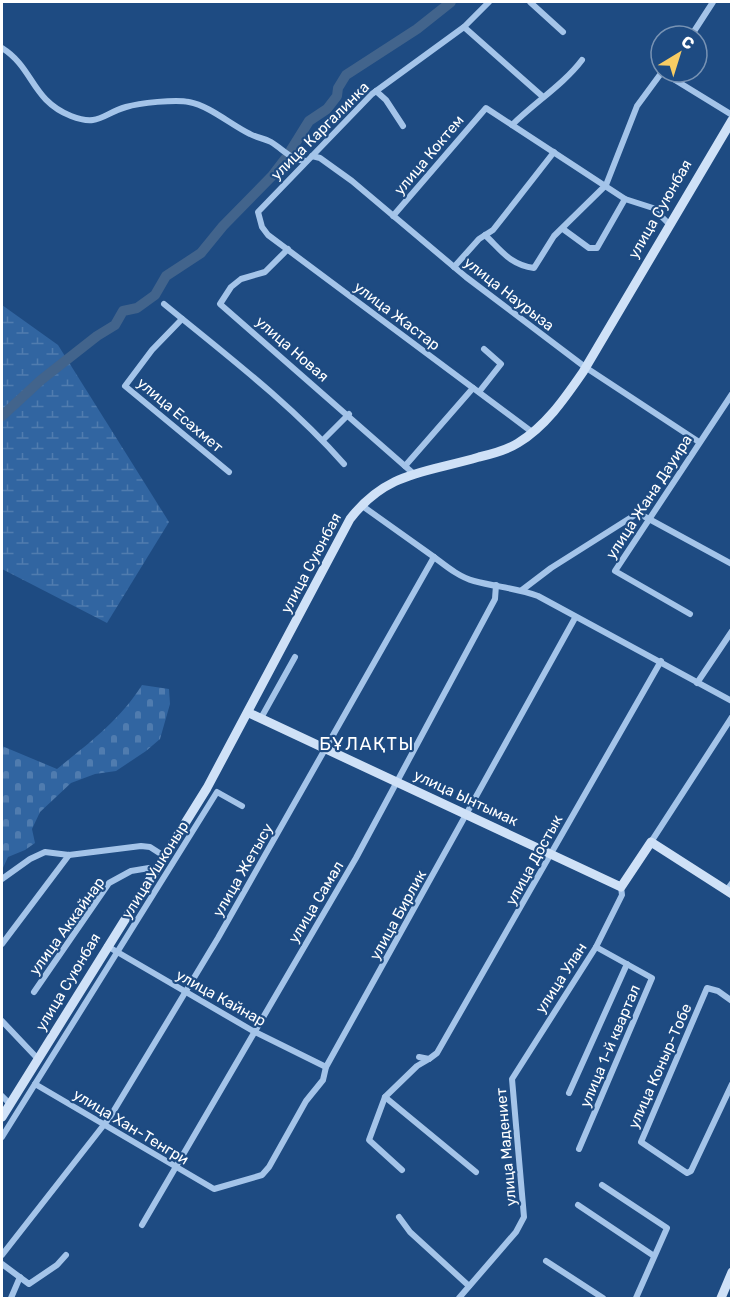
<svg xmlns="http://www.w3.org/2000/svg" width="733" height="1300" font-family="Rubik,sans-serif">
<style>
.wetland{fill:url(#wetland-marsh)}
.cemetery{fill:url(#cemetery-stones)}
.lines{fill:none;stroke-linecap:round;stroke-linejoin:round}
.river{stroke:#42648c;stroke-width:10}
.street{stroke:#a4c4e9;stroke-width:6}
.secondary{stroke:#cfe1f7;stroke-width:9}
.labels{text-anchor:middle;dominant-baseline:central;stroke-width:4.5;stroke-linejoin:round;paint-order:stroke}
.street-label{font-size:15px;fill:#fff;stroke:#1e4b82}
.quarter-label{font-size:18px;letter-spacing:1.5px;fill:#fff;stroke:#1e4b82}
</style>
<defs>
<pattern id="wetland-marsh" width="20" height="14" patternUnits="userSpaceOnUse" patternTransform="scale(1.5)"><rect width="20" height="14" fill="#3165a1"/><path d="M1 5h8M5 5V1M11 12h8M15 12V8" fill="none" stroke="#507caf"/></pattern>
<pattern id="cemetery-stones" width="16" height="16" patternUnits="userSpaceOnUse" patternTransform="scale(1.5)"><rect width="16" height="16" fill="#3165a1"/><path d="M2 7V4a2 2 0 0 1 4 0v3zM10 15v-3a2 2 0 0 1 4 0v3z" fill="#507caf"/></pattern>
</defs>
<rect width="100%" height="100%" fill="#1e4b82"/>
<polygon class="wetland" points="2,305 58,345 169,522 107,623 2,569"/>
<path class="cemetery" d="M142,685l27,4 1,15 -10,35 -14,12 -30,20 -21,3 -24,9 -31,29 -8,17 3,14 -10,7 -17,7 -6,13v-124l55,23c32,-26 63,-49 85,-84z"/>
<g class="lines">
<g class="river">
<polyline points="291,150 309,121 327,109 337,96 338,88 346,75 417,29 451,2"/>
<polyline points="2,416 41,380 97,336 115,325 123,311 137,308 155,295 166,276 201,253 223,226 272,176 285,159"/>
</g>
<g class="street">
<polyline points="530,2 563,32"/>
<polyline points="464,27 489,2"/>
<polyline points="691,36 713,2"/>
<path d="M2,48c32,20 29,52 69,68 28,11 31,-2 55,-9 13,-4 50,-8 63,-5 21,4 42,23 61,32 7,4 14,4 21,8 13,8 20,18 35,19"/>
<polyline points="662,72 732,115"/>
<polyline points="376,91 386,100 403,126"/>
<path d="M512,125c22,-22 52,-41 70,-65"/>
<polyline points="312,156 320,158 352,181 466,277 585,367 699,442"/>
<polyline points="393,216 486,108 625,199 653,208 669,224"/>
<polyline points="563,229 589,248 597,248 625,199"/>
<path d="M485,235c16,15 25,30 49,33l20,-32 52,-51 31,-79 25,-34"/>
<polyline points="288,249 265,272 241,279 231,287 220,304 414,474"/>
<polyline points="454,267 479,239 493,230 554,152"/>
<path d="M164,304c61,50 127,100 180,160"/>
<polyline points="182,319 152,350 125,386 229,472"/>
<polyline points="479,392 501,364 484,349"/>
<polyline points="532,432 268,235 262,227 258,212 372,94 464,27 542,96"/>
<polyline points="323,440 349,414"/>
<polyline points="405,466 473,388"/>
<path d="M434,557c12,9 25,20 40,24 22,6 43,7 64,15l194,105"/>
<polyline points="522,590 551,568 638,513 732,564"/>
<polyline points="690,614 615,571 732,394"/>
<polyline points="697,683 732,631"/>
<polyline points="261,718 295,657"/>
<polyline points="651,842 732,717"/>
<polyline points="2,879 30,859 45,852 69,855 141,846 150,847 164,856"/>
<polyline points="726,891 732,883"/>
<polyline points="2,944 69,855"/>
<polyline points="107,946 253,1031 326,1067"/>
<polyline points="34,992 109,883 131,871 149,868 154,872"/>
<polyline points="732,1001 718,991 707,988 641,1142 687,1173 691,1171 732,1084"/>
<polyline points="2,1021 38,1059"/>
<polyline points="419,1057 429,1059 437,1053 661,661"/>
<polyline points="429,1059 417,1066 385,1097 476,1172"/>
<polyline points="35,1084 214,1189 262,1175 269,1167 306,1101 323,1080 326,1067 575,618"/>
<polyline points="569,1093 627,964"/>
<polyline points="2,1096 10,1104"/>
<polyline points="385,1097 369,1140 402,1170"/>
<polyline points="2,1137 217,792 242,806"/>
<polyline points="579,1149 652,978 596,947"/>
<polyline points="602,1185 667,1228 636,1298"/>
<polyline points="578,1205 654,1256"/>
<polyline points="399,1217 410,1232 469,1286"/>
<polyline points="142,1225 356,858 495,599 496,585"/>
<polyline points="2,1255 110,1117 218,938 434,557 361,505"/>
<polyline points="546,1261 603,1298"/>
<polyline points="2,1264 29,1284 57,1265 66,1255"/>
<polyline points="11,1298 20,1277"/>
<polyline points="459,1298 516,1232 524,1217 512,1079 596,947 622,895 621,887"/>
</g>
<g class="secondary">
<polyline points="249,713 621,887 651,842 732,894"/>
<path d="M2,1117l205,-329 143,-269c37,-48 76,-46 129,-62 13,-3 28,-7 39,-14 28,-17 47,-45 65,-71l149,-252"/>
<polyline points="721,1298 732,1272"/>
</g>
</g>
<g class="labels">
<g class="street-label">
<text transform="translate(320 131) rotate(-45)">улица Каргалинка</text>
<text transform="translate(429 155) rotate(-50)">улица Коктем</text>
<text transform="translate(660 209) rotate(-60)">улица Суюнбая</text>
<text transform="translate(509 294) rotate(38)">улица Наурыза</text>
<text transform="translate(397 316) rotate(37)">улица Жастар</text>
<text transform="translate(292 349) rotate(41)">улица Новая</text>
<text transform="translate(180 415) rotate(40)">улица Есахмет</text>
<text transform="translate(649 497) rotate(-57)">улица Жана Дауира</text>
<text transform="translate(311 563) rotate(-62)">улица Суюнбая</text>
<text transform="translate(466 798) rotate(25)">улица Ынтымак</text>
<text transform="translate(534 860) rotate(-61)">улица Достык</text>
<text transform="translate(155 870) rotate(-58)">улица Ушконыр</text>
<text transform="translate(243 870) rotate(-60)">улица Жетысу</text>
<text transform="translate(316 902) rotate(-59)">улица Самал</text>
<text transform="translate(398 915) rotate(-61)">улица Бирлик</text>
<text transform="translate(67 926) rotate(-54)">улица Аккайнар</text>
<text transform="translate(561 978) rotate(-57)">улица Улан</text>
<text transform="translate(68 982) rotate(-59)">улица Суюнбая</text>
<text transform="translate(221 998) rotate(29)">улица Кайнар</text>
<text transform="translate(610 1046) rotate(-67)">улица 1-й квартал</text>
<text transform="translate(660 1066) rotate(-66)">улица Коныр-Тобе</text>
<text transform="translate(131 1127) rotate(31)">улица Хан-Тенгри</text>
<text transform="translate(506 1147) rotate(-95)">улица Мадениет</text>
</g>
<g class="quarter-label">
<text x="367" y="744">БҰЛАҚТЫ</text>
</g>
</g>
<rect width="733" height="1300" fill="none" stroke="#ffffff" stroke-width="6"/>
<g transform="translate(679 54) rotate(38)"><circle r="28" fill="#1e4b82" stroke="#7893b4" stroke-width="1.5"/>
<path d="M0-4.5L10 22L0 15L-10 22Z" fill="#f8cc63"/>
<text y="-9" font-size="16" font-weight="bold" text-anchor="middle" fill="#ffffff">С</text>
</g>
</svg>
